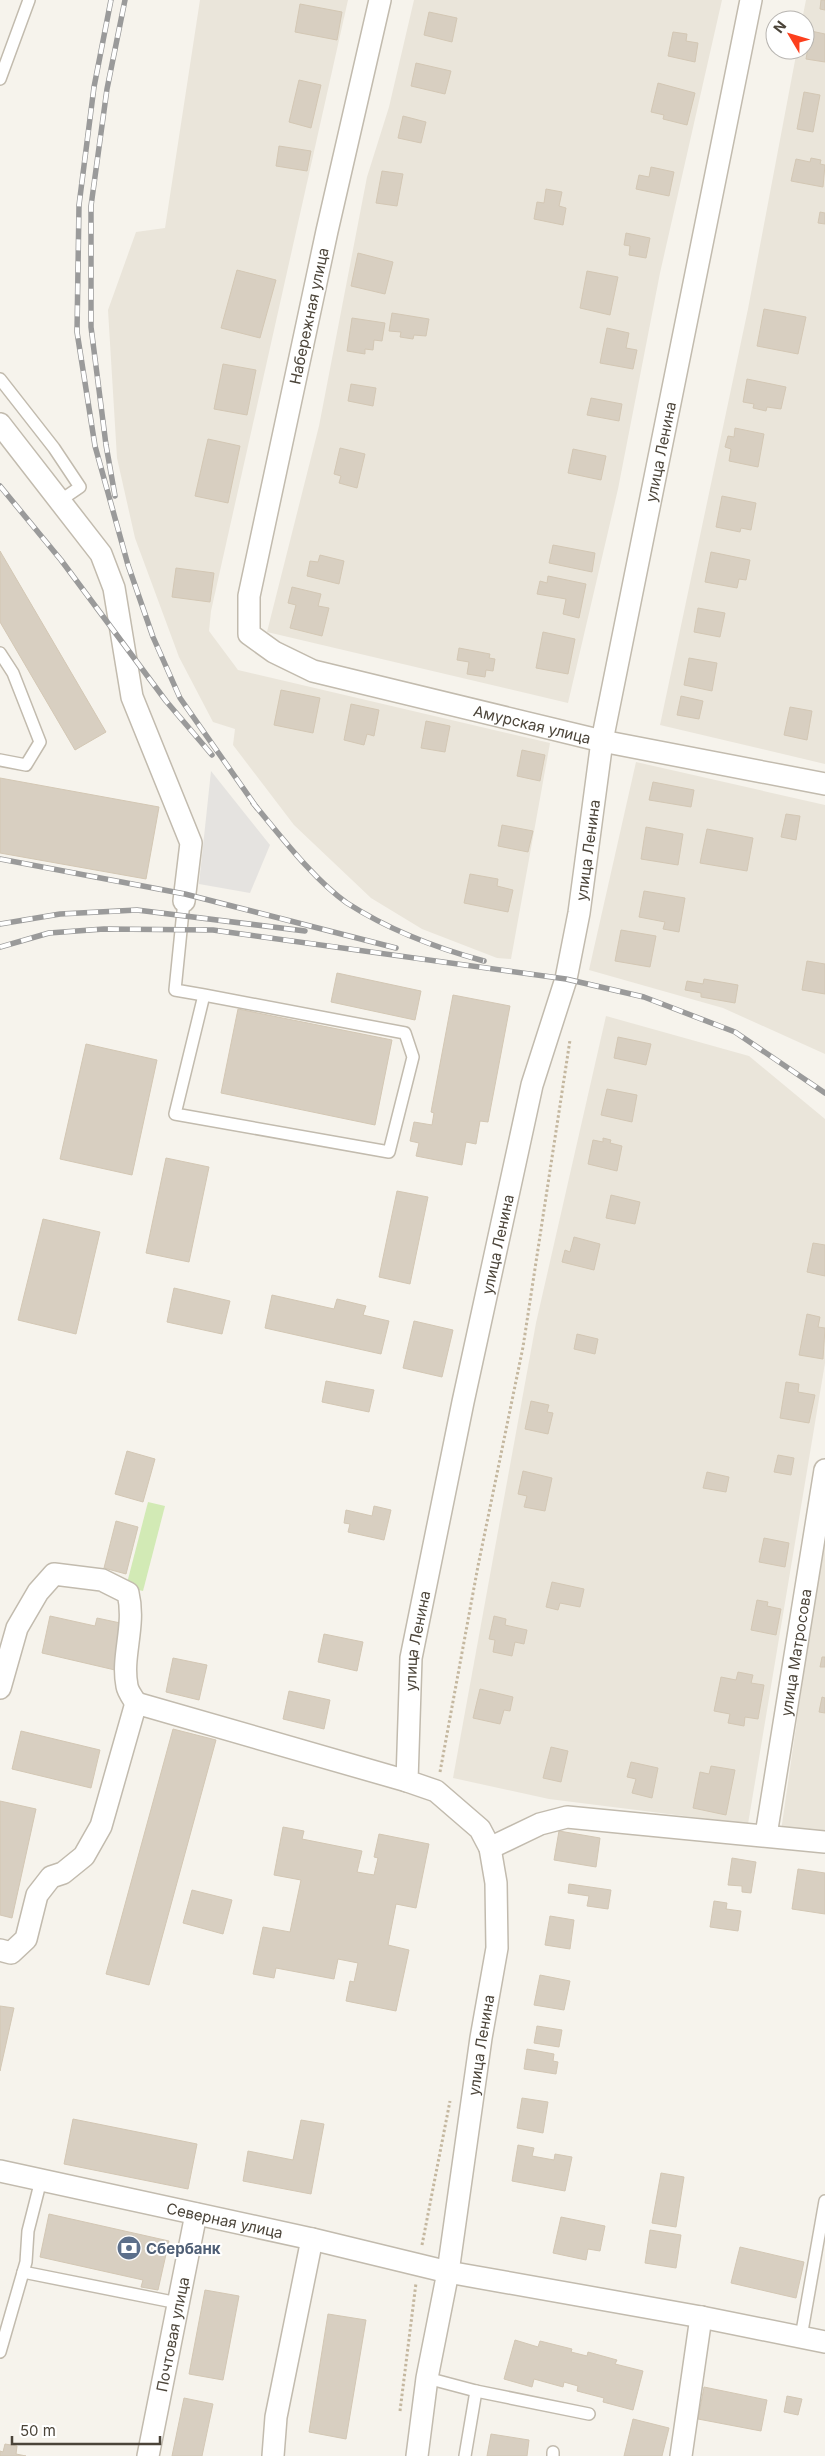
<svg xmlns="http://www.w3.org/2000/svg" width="825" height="2456" font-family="Inter,sans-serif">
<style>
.residential{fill:#eae5da}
.green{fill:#d2eab5}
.parking{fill:#e5e3e0}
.building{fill:#d8cfc1;stroke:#d3c7b4}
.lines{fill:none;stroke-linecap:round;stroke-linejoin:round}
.lane-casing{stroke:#c2bbae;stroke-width:14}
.street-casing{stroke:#c2bbae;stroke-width:24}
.path{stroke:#c4b79f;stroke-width:3;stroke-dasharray:2.5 2.5;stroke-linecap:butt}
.lane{stroke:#fff;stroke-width:11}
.street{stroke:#fff;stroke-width:21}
.rail-casing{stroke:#9a9a9a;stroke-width:5.5}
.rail{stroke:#fff;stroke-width:4;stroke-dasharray:11;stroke-linecap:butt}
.labels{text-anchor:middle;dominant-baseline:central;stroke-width:4;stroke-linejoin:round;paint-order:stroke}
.street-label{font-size:15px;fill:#4b4439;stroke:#fff}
.service-label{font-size:15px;font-weight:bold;fill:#4e5e75;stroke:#fff;text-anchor:start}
</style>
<rect width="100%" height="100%" fill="#f6f3ec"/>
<g class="residential">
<polygon points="200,0 348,0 211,611 209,631 238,670 550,743 511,959 497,958 422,929 371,898 294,825 233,745 235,729 213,722 179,657 135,538 117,458 108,310 136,232 165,228"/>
<polygon points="414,0 722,0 660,273 618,489 568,703 267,632 319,426 367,177 389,107"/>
<polygon points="806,0 825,0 825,764 660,725 748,309 797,50 805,50 805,20 802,20"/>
<polygon points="636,762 825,805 825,1054 723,1008 589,970"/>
<polygon points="606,1016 749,1056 825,1119 825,1363 748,1824 549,1799 453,1778 536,1323"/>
<polygon points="825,1541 825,1831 781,1831 808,1644"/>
</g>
<polygon class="green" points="148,1502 165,1506 143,1591 126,1587"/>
<polygon class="parking" points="211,771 270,845 250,893 199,884"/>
<g class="building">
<polygon points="821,0 825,0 825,10 820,9"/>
<polygon points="300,4 342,12 337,40 295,32"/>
<polygon points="429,12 457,18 452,42 424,35"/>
<polygon points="811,31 825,34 825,62 806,59"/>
<polygon points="673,32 687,34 686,41 698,43 695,62 668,56"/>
<polygon points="416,63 451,71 445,94 411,86"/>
<polygon points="299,80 321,85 311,128 289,122"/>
<polygon points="658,83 695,93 687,125 663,119 664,115 651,112"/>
<polygon points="804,92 820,95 813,132 797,129"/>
<polygon points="403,116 426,122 421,143 398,138"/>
<polygon points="279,146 311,151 307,171 276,166"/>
<polygon points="811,158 821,160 820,164 825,165 823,187 791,181 796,159 810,162"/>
<polygon points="651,167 674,172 669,196 636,189 639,175 649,177"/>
<polygon points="382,171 403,174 397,206 376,203"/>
<polygon points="546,189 562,192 559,206 566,208 563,225 534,219 537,202 544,203"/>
<polygon points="820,212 825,213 825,224 818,223"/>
<polygon points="626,233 650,238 646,258 629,255 630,246 624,245"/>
<polygon points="358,253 393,262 385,294 351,286"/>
<polygon points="237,270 276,280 260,338 221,328"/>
<polygon points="587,271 618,277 610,315 580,308"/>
<polygon points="764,309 806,317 798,354 757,346"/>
<polygon points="392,313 429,319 426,336 414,335 413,339 400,337 401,332 389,331"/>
<polygon points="352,318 385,323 382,341 374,340 373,350 365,349 365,354 347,351"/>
<polygon points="607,328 629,333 626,348 637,350 633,369 600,363"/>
<polygon points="223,364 256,370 247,415 214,409"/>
<polygon points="747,379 786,387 781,409 767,407 766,411 753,408 754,404 743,402"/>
<polygon points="351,384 376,388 373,406 348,401"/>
<polygon points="591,398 622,404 619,421 587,415"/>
<polygon points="735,428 764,434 758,467 729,461 731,449 725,447 728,436 734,437"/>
<polygon points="208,439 240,446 228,503 195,496"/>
<polygon points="340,448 365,454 357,488 339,483 341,476 334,474"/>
<polygon points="573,449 606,456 601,480 568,473"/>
<polygon points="722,496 756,503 751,530 741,528 740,532 716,527"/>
<polygon points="553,545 595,553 592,572 549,563"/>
<polygon points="0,551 106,732 75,750 0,622"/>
<polygon points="711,552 750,560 746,580 739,579 737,588 705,582"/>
<polygon points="320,555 344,561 339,584 307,576 310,561 318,562"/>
<polygon points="176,568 214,573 210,602 172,597"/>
<polygon points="548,576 586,584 579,618 563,614 566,599 537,594 540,581 547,583"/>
<polygon points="292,587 321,594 318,606 329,608 322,636 290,628 296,605 288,603"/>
<polygon points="698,608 725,613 720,637 694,632"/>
<polygon points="543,632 575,639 568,674 536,668"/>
<polygon points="459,648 490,654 489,658 495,659 493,671 486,670 485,677 467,674 469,662 457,660"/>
<polygon points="689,658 717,663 712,691 684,685"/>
<polygon points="281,690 320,698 313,733 274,725"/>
<polygon points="681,696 703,701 699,719 677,715"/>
<polygon points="351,704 379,710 374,736 367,734 364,745 344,740"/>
<polygon points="790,707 812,711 807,740 784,735"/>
<polygon points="426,721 450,726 445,752 421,748"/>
<polygon points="522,750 545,755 540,781 517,776"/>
<polygon points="0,778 159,807 146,879 0,853"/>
<polygon points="653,782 694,790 691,807 649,800"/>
<polygon points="786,814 800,816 796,840 781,837"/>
<polygon points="502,825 533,831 528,852 498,846"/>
<polygon points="646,827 683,834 678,865 641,859"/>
<polygon points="707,829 753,838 747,871 700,863"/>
<polygon points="470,874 498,879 497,886 513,890 508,912 464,903"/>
<polygon points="644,891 685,898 679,932 663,929 665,922 639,917"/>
<polygon points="621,930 656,936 650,967 615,961"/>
<polygon points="807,961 825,964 825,994 802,990"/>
<polygon points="337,973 421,991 415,1020 331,1002"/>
<polygon points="704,979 738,985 735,1003 701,997 701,993 685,990 687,981 703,984"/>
<polygon points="453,995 510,1006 488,1122 480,1121 476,1144 466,1142 462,1165 416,1156 419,1143 410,1141 414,1122 432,1125 434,1113 431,1112"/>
<polygon points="238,1009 392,1040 375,1125 221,1093"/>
<polygon points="618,1037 651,1044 646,1065 614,1058"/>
<polygon points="86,1044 157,1060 132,1175 60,1159"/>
<polygon points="607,1089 637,1095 632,1122 601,1115"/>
<polygon points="603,1138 611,1140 610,1143 622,1146 617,1171 588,1164 593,1140 603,1142"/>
<polygon points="166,1158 209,1167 189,1262 146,1253"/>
<polygon points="397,1191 428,1197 410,1284 379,1277"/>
<polygon points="611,1195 640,1202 635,1224 606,1218"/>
<polygon points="43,1219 100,1232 76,1334 18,1320"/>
<polygon points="574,1237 600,1244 594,1270 562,1262 565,1250 570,1252"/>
<polygon points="813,1243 825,1245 825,1276 807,1272"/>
<polygon points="174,1288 230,1301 222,1334 167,1322"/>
<polygon points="272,1295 334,1309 337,1299 366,1306 363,1315 389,1321 381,1354 265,1328"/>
<polygon points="807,1314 820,1317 818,1327 825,1328 823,1359 799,1355"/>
<polygon points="414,1321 453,1330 442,1377 403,1368"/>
<polygon points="577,1334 598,1339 595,1354 574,1349"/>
<polygon points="326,1381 374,1390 369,1412 322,1402"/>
<polygon points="786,1382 799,1384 798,1392 815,1395 809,1423 780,1418"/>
<polygon points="531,1401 549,1405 547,1412 553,1413 548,1434 525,1429"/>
<polygon points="127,1451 155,1459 143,1502 115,1494"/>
<polygon points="778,1455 794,1458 791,1475 774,1472"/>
<polygon points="523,1471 552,1478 545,1511 524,1507 527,1496 518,1494"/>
<polygon points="707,1472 729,1477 726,1492 703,1488"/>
<polygon points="374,1506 391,1510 384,1540 348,1532 350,1524 344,1523 346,1510 372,1516"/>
<polygon points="116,1521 138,1527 126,1574 104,1568"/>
<polygon points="764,1538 789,1543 785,1567 759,1562"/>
<polygon points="552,1582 584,1589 580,1607 560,1603 558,1610 546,1607"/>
<polygon points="757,1600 768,1602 767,1606 781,1609 776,1635 751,1630"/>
<polygon points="50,1616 95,1626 97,1618 125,1624 115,1670 42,1653"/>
<polygon points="494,1616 506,1619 505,1625 527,1630 524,1644 515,1642 512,1656 493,1652 495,1640 489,1639"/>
<polygon points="324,1634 363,1642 357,1671 318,1662"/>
<polygon points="822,1657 825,1657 825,1667 820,1667"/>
<polygon points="173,1658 207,1665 199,1700 166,1692"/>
<polygon points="738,1672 753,1675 751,1683 764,1685 758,1719 745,1717 744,1726 728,1723 730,1714 714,1711 721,1677 736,1680"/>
<polygon points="480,1689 513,1697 510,1711 504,1710 500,1724 473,1718"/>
<polygon points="289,1691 330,1700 324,1729 283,1719"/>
<polygon points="822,1697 825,1698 825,1713 819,1712"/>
<polygon points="173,1729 216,1740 149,1985 106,1974"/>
<polygon points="21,1731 100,1750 91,1788 12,1769"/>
<polygon points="551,1747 568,1751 561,1782 543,1778"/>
<polygon points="631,1762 658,1768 652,1798 632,1793 636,1779 627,1777"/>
<polygon points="711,1766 735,1770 726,1815 693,1808 700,1772 709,1774"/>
<polygon points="0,1801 36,1809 12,1918 0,1915"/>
<polygon points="283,1827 304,1831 302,1839 362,1851 357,1872 374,1875 378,1858 374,1857 379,1834 429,1844 416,1908 396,1904 388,1945 409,1950 396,2011 346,2001 350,1981 354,1982 358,1963 338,1959 334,1979 276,1968 274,1978 253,1974 263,1927 290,1932 301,1880 274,1875"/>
<polygon points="559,1831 600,1838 596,1867 554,1860"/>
<polygon points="732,1858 756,1862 751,1893 742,1892 742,1886 728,1885"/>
<polygon points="798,1869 825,1873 825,1914 792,1909"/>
<polygon points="569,1884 611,1890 608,1909 587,1906 589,1896 568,1893"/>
<polygon points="192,1890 232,1900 223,1934 183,1923"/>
<polygon points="714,1901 727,1903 726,1909 741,1911 738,1931 710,1927"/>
<polygon points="550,1916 574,1920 570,1949 545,1945"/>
<polygon points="540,1975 570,1981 564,2010 534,2005"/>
<polygon points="0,2006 14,2008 0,2071"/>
<polygon points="537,2026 562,2030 559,2047 534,2043"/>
<polygon points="527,2049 554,2054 553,2061 558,2062 556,2074 524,2069"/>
<polygon points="522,2098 548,2102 543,2133 517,2128"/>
<polygon points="73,2119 197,2144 188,2189 64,2164"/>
<polygon points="301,2120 324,2124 311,2194 243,2181 248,2151 293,2160"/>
<polygon points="518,2145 534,2148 532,2156 554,2160 555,2154 572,2157 565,2191 512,2181"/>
<polygon points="661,2173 684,2177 676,2227 652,2223"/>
<polygon points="49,2214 169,2241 158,2290 141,2287 143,2280 40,2257"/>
<polygon points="561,2217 605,2226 600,2251 588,2249 586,2260 553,2253"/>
<polygon points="650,2230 681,2235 676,2268 645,2263"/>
<polygon points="740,2247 804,2262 796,2298 731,2283"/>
<polygon points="205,2290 239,2296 223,2380 189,2374"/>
<polygon points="328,2314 366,2320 346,2439 309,2432"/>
<polygon points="515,2340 538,2347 540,2341 572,2349 571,2352 587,2356 588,2352 617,2360 615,2364 643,2371 633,2410 603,2402 604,2398 577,2391 578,2386 564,2382 563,2387 534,2379 532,2387 504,2379"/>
<polygon points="704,2387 767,2400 761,2431 698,2419"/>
<polygon points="787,2396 802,2399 798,2415 784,2412"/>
<polygon points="184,2398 213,2404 202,2456 172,2456"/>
<polygon points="633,2419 669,2428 662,2456 624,2456"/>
<polygon points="491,2434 529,2440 527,2456 487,2456"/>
<polygon points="5,2444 17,2446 16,2454 26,2456 0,2456 0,2451 3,2452"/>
</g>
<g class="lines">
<defs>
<g id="lane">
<polyline points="0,79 29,0"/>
<polyline points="0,379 54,448 80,487 61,500"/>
<polyline points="0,653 13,673 40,742 26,765 0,760"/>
<polyline points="184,901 175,990 204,995 405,1033 413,1057 389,1152 175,1114 204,995"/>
<polyline points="23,2272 178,2303"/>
<polyline points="801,2337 825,2201"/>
<polyline points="0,2352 26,2262 28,2231 41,2180"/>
<polyline points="427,2378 476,2391 465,2456"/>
<polyline points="476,2391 589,2414"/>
<polyline points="553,2456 553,2452"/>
</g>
<g id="street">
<path id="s1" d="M380,0l-53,231 -78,365v38l25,18 39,19 289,70 223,43"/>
<polyline points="0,424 101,554 114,588 132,697 191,843 184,901"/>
<path d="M0,1688l17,-60 21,-36 16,-18 48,6 26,13c8,33 -7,63 -1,93 1,6 6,12 9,17"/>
<path id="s2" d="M766,1835l59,-365"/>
<polyline points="490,1848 540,1824 567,1817 825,1842"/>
<polyline points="0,1950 11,1953 26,1939 37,1895 51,1877 63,1873 84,1856 101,1826 136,1703 407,1781"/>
<path id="s3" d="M0,2171l312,68 136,33 253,45 124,25"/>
<path id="s4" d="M148,2456l48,-242"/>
<polyline points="273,2456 276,2417 312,2239"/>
<path id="s5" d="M417,2456l10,-78 21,-106 33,-234 16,-90 -1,-65 -6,-35 -10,-19 -44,-38 -29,-10 4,-123 52,-256 69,-317 34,-106 13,-66 23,-172 149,-741"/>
<polyline points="681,2456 701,2317"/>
</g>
</defs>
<use href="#lane" class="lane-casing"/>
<use href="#street" class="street-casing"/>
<g class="path">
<polyline points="440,1772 478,1566 523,1347 570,1040"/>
<polyline points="422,2245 450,2101"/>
<polyline points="400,2411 416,2283"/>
</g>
<use href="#lane" class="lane"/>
<use href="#street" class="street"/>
<defs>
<g id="rail">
<polyline points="111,0 94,87 79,205 77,332 95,446 128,565 153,637 180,698 257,808"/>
<polyline points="0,486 61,560 166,701 212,755"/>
<polyline points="115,496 106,445 91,327 91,206 107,89 125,0"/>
<path d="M253,803c27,32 60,76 94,100 42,27 89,45 137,58"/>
<polyline points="0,859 185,894 396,948"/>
<polyline points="0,924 60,914 137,910 305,931"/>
<polyline points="0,947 49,933 104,929 213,930 566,979 644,997 735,1032 825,1093"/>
</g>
</defs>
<use href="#rail" class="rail-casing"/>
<use href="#rail" class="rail"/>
</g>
<defs>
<symbol id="bank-disc" viewBox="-11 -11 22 22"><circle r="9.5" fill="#5c6f8a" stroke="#fff"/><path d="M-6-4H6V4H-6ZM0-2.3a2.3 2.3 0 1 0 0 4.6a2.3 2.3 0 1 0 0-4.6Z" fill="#fff"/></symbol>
</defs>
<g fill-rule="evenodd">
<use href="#bank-disc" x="115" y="2234" width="28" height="28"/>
</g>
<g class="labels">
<g class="street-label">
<text transform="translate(309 316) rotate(-78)">Набережная улица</text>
<text stroke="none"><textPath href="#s5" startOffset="2081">улица Ленина</textPath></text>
<text stroke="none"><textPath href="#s1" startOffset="948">Амурская улица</textPath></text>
<text stroke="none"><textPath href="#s5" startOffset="1676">улица Ленина</textPath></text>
<text stroke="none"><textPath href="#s5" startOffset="1271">улица Ленина</textPath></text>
<text stroke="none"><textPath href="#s5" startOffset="866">улица Ленина</textPath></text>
<text stroke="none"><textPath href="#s2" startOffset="185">улица Матросова</textPath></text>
<text stroke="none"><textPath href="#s5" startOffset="416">улица Ленина</textPath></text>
<text stroke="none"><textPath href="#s3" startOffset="230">Северная улица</textPath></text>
<text stroke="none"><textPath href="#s4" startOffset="124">Почтовая улица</textPath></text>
</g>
<g class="service-label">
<text x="146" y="2248">Сбербанк</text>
</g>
</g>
<g transform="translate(790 35) rotate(308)"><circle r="24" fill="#ffffff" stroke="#b7b4b0"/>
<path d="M0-4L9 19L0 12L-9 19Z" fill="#fc3f1d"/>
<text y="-8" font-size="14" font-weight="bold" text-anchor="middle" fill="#4b4439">N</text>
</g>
<path d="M12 2436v8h148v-8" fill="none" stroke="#4b4439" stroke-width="2.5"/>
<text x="20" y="2436" font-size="15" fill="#4b4439" stroke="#ffffff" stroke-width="4" paint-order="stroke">50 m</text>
</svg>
